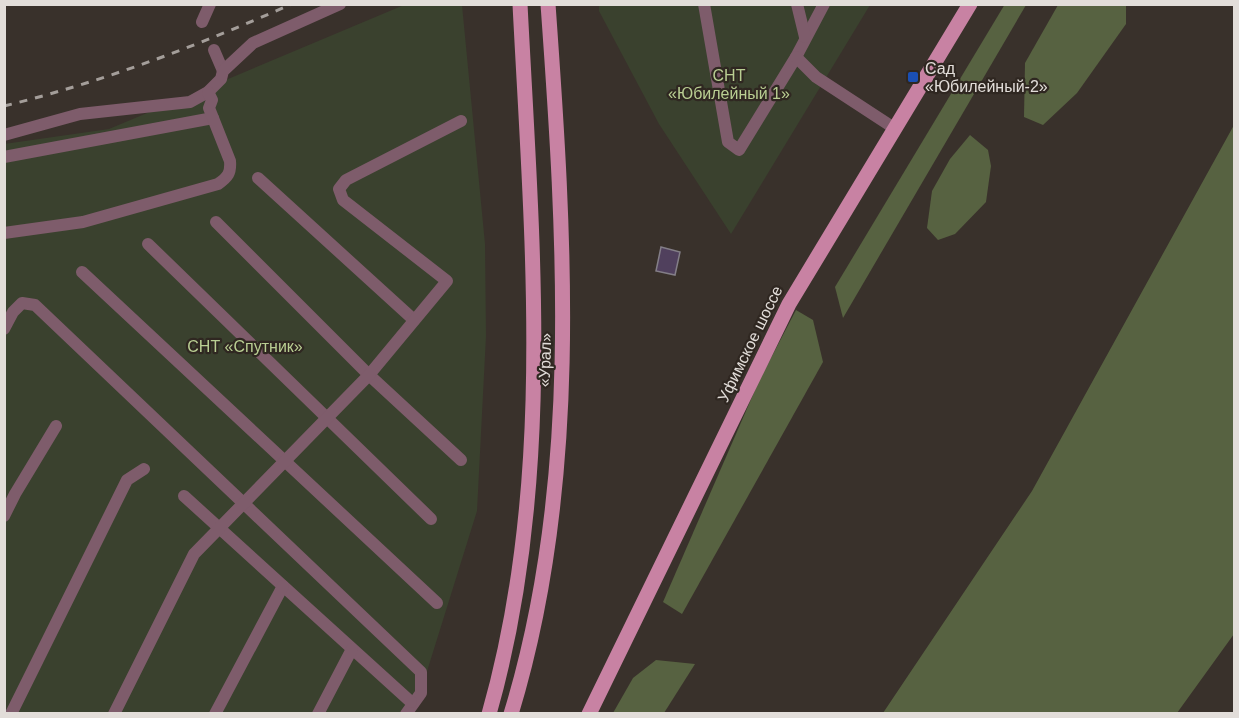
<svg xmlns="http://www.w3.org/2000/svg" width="1239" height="718" font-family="Arial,sans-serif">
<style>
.green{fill:#3a412e}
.forest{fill:#576241}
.building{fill:#50405d;stroke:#837e87;stroke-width:1.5}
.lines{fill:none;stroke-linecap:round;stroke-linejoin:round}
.minor{stroke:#7e5c6b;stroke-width:12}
.major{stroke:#c882a3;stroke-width:15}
.rail{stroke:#a49e9a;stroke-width:3;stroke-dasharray:8 8;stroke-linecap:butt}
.transit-dot{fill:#1a4fb4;stroke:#2f2721;stroke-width:2}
.labels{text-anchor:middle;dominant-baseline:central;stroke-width:4.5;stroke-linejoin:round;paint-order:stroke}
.poi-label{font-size:16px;fill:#e2ddd9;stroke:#2f2721;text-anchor:start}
.park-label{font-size:16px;fill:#b9ce92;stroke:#2f2721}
.street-label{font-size:16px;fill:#e2ddd9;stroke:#2f2721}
</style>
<rect width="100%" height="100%" fill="#39312b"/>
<g class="green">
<polygon points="404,5 462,5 485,244 486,336 477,511 414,713 5,713 4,144 109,129"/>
<polygon points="599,5 870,5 731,234 659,124 599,11"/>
</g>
<g class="forest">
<polygon points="1005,4 1026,5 843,318 835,287"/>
<polygon points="1058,5 1126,5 1126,24 1077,93 1043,125 1024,117 1025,63"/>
<polygon points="1234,125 1234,634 1177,713 883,713 1032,491"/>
<polygon points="970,135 988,150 991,166 986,202 955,234 938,240 927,228 932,191 950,159"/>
<polygon points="796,310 813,320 823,362 682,614 663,602 759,381"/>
<polygon points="656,660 695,664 664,713 613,713 633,678"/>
</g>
<polygon class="building" points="661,247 680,252 675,275 656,271"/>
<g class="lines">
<g class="minor">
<polyline points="704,4 728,142 739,150 796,57 824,4"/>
<polyline points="797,4 805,37"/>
<polyline points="202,22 210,4"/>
<polyline points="214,50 223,71"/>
<polyline points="796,57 816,77 894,128"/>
<polyline points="4,135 80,114 190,102 208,92 221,79 223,71 253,43 340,4"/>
<polyline points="4,157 213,118"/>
<polyline points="258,178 414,320"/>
<polyline points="216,222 369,375 461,460"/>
<path d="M4,233l79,-11 135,-38c10,-7 13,-11 12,-23l-21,-53 3,-8 -4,-8"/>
<polyline points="148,244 431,519"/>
<polyline points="82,272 437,603"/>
<polyline points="4,329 13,312 22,303 35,305 421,672 421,693 406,714"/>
<polyline points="184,496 411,702"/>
<polyline points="4,516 15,494 56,426"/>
<polyline points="11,714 127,480 144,469"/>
<polyline points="114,714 194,554 369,375 447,281 343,200 339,189 346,180 461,121"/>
<polyline points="215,714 283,586"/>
<polyline points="318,714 352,649"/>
</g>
<g class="major">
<path d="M489,714c66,-231 43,-473 31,-710"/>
<path d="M511,714c70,-229 54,-474 37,-710"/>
<polyline points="589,714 789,304 970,4"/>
</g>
<path class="rail" d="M4,106c99,-24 195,-61 288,-102"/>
</g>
<rect class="transit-dot" x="907" y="71" width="12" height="12" rx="3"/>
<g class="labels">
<g class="poi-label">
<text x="925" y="68">Сад<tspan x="925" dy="18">«Юбилейный-2»</tspan></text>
</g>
<g class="park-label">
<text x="729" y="75">СНТ<tspan x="729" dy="18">«Юбилейный 1»</tspan></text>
<text x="245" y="346">СНТ «Спутник»</text>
</g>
<g class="street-label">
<text transform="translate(750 344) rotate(-64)">Уфимское шоссе</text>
<text transform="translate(545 360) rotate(-88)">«Урал»</text>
</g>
</g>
<rect width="1239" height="718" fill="none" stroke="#e2ddd9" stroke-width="12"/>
</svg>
